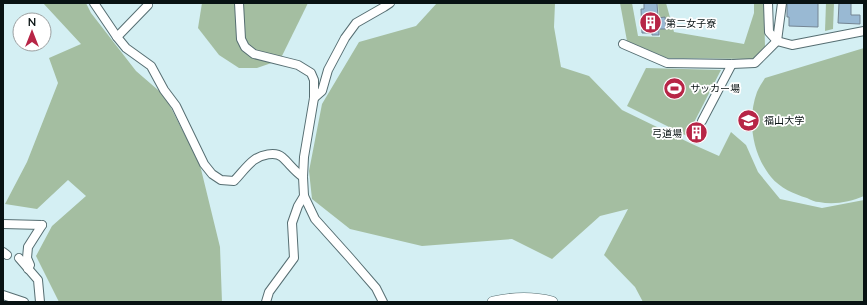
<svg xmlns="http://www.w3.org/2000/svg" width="867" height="305" font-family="Lato,'Noto Sans JP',sans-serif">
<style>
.green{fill:#a4bea1}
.building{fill:#99b9d3;stroke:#748593}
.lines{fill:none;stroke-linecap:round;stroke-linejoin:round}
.minor-casing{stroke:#566e72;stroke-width:10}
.major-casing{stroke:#566e72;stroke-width:12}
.minor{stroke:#fff;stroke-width:8}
.major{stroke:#fff;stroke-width:11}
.labels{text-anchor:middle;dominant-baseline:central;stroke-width:3.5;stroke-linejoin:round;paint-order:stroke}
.poi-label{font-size:10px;fill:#081213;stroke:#fff;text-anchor:start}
</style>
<rect width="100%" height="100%" fill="#d4eff3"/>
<g class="green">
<polygon points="43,3 86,3 91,13 136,71 165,96 200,165 220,247 222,302 59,302 36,256 52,226 86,196 68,180 37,209 5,204 27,162 58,83 49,58 81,44"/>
<polygon points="202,3 308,3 280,60 257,68 239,68 219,55 198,28"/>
<polygon points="437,3 555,3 554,27 561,67 589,76 622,110 692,144 719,156 731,132 746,145 758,172 780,199 822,208 864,200 864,302 643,302 635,287 604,255 628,209 600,216 552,259 512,239 422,246 350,229 312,199 309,171 322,104 359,42 416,26"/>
<polygon points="620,3 632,3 638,36 660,37 658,3 666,3 674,32 744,44 754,13 754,3 764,3 765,47 753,59 667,58 627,41"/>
<polygon points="826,3 834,3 833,29 825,31"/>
<path d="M864,48v148c-14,6 -30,9 -45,6 -4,0 -8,-2 -12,-4 -13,-4 -27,-10 -36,-21 -19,-23 -24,-58 -14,-85 2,-5 5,-9 8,-14z"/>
<polygon points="646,68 721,70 687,136 627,106"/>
</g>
<g class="building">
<polygon points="644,3 657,3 658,18 665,17 666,29 659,29 659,35 652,35 652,33 642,33 641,9 644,9"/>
<polygon points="787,3 818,3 818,27 789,26 789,17 787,17"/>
<polygon points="839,3 851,3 851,15 860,15 860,24 838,23"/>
<polygon points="696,124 704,128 698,141 689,137"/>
</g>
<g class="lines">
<defs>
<g id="minor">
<path d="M94,3l23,34 9,11 25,18 13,24 12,16 28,58 8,10 9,6 13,1c6,-6 13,-16 20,-21 7,-5 21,-9 28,-3 7,6 12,14 21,20"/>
<polyline points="239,3 241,39 245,47 254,54 298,65 311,73 314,80 314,98 304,157 303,177 304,196 315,219 350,258 376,288 383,302"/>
<polyline points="768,3 769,32 777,41 792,45 864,31"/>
<polyline points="117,37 148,5"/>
<polyline points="623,44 667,63 732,64 755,63 777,41 782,3"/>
<polyline points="314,98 322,91 328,70 345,38 356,23 384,7 390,3"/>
<polyline points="702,121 732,64"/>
<polyline points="3,224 42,225"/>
<polyline points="3,252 7,255"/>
<polyline points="19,258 38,280 40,302"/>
<polyline points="28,269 30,265 27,258 28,247 42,225"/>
<polyline points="3,295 24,302"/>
<polyline points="266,302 269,292 294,258 292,223 298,206 304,196"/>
</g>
<path id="major" d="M493,302c18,-4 40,-5 59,0"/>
</defs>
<use href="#minor" class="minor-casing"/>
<use href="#major" class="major-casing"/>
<use href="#minor" class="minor"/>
<use href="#major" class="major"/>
</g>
<defs>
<symbol id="building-disc" viewBox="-11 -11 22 22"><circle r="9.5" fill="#b72546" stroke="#fff"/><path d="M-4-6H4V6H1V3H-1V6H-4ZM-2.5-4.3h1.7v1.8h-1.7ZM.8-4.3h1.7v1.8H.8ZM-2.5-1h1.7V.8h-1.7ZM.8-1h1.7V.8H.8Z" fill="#fff"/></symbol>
<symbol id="stadium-disc" viewBox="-11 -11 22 22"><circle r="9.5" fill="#b72546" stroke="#fff"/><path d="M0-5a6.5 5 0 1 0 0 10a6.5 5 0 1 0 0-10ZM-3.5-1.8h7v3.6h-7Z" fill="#fff"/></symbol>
<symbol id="university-disc" viewBox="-11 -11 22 22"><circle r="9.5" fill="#b72546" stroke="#fff"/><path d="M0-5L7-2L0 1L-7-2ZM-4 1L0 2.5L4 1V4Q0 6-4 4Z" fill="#fff"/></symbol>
</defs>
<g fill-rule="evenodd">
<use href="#building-disc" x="638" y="10" width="25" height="25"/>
<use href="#stadium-disc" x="662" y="76" width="25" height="25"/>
<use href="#university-disc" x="736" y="108" width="25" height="25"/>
<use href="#building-disc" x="684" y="120" width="25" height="25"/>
</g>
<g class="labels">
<g class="poi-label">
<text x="666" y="23">第二女子寮</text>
<text x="690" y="88">サッカー場</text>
<text x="764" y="120">福山大学</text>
<text x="682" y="133" text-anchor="end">弓道場</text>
</g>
</g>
<rect width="867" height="305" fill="none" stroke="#081213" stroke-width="8"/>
<g transform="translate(32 32)"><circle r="19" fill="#ffffff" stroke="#9ca0a1"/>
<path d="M0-3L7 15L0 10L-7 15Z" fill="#b72546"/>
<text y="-6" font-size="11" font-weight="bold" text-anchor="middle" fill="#081213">N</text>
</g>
</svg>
